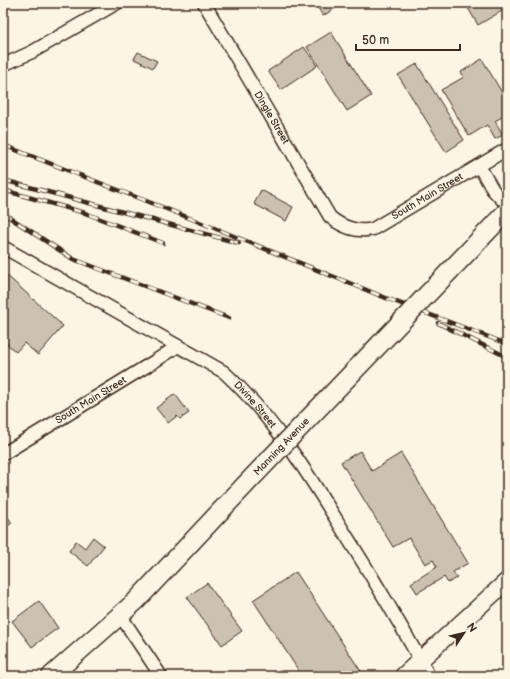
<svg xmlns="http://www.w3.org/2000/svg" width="510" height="679" font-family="'Balsamiq Sans',sans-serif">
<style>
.building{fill:#ccc2b3;stroke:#3b2a1e}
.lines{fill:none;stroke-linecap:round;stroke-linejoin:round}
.minor-casing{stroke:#3b2a1e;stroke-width:15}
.tertiary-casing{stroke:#3b2a1e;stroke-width:19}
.secondary-casing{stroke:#3b2a1e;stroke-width:21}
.minor{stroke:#fcf5e5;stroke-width:12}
.tertiary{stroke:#fcf5e5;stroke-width:16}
.secondary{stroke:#fcf5e5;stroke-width:18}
.rail-casing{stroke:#3b2a1e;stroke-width:4.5}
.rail{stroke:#fcf5e5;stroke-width:3;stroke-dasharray:9;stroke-linecap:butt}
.secondary-bridge-casing{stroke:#3b2a1e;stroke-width:21;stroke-linecap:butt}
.secondary-bridge{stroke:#fcf5e5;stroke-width:18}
.labels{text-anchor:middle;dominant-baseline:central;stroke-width:3.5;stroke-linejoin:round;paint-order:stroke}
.street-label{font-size:10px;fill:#3b2a1e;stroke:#fcf5e5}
</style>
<rect width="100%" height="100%" fill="#fcf5e5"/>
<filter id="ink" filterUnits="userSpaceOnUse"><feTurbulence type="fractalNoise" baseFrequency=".025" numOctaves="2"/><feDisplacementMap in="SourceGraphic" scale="8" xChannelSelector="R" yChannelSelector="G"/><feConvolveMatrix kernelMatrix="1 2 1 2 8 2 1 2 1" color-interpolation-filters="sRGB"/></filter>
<g filter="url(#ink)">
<g class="building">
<polygon points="315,3 343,3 323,16"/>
<polygon points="465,3 507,3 507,8 478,25"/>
<polygon points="331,32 371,96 347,111 307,47"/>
<polygon points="304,47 317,66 281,90 268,71"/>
<polygon points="138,52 157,61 153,68 134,59"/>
<polygon points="482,59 507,101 507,114 495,121 503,135 495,139 487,125 469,136 441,90 464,77 461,72"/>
<polygon points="417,64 464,140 446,152 398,75"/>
<polygon points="261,190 293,207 286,221 254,204"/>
<polygon points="3,272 63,326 38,355 24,343 16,352 3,340"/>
<polygon points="175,394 189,413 180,419 177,416 168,423 156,408"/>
<polygon points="360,451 372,471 401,453 468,563 453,572 457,578 448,583 444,577 417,593 411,583 437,567 433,560 425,564 409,538 393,547 341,462"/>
<polygon points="3,510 12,523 3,529"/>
<polygon points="93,537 104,546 88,566 69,551 76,541 85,548"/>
<polygon points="296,572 362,673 358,676 302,676 253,600"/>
<polygon points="207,583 242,631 222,645 187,597"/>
<polygon points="39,601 58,628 32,647 12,621"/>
</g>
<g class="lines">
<defs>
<g id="minor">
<path id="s1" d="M204,3l126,214c12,10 28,16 43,12l134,-80"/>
<polyline points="3,65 32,52 117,3"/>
<polyline points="479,166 493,190 507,205"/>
<path id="s2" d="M3,247l221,125c50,46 85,103 120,160 30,47 58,95 85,144"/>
<path id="s3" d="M3,454l152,-93 23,-15"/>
<polyline points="120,615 161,676"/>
</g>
<polyline id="tertiary" points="403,676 507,581"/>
<polyline id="secondary" points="51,676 136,601 245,485"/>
</defs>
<use href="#minor" class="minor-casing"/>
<use href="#tertiary" class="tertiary-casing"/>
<use href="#secondary" class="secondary-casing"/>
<use href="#minor" class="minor"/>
<use href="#tertiary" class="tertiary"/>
<use href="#secondary" class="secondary"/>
<defs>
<g id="rail">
<polyline points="3,145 187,217 386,298 507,344"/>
<polyline points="3,180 239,243"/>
<polyline points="3,190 85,213 163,243"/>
<polyline points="3,213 73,259 229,318"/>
<polyline points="438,323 507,357"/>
</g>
</defs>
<use href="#rail" class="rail-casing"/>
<use href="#rail" class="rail"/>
<defs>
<g id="secondary-bridge">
<path id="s4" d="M245,485l262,-274"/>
</g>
</defs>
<use href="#secondary-bridge" class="secondary-bridge-casing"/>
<use href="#secondary-bridge" class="secondary-bridge"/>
</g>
</g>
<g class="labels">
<g class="street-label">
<text stroke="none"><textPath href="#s1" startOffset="133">Dingle Street</textPath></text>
<text stroke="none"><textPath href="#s1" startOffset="358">South Main Street</textPath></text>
<text stroke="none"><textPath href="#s3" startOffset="103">South Main Street</textPath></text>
<text stroke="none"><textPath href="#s2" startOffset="299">Divine Street</textPath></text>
<text stroke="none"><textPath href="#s4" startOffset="53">Manning Avenue</textPath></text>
</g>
</g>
<rect width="510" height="679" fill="none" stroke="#fcf5e5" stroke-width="16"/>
<rect x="8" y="8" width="494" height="663" fill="none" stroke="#3b2a1e" stroke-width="1.5" filter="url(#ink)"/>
<g transform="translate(464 633) rotate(55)" stroke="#fcf5e5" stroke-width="3" paint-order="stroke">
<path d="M0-3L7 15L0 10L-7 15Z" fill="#3b2a1e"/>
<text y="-6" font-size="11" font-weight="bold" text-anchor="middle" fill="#3b2a1e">N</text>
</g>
<path d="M356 44v6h104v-6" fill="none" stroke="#3b2a1e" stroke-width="2"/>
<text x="362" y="44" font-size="12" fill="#3b2a1e" stroke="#fcf5e5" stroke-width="3" paint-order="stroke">50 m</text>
</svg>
